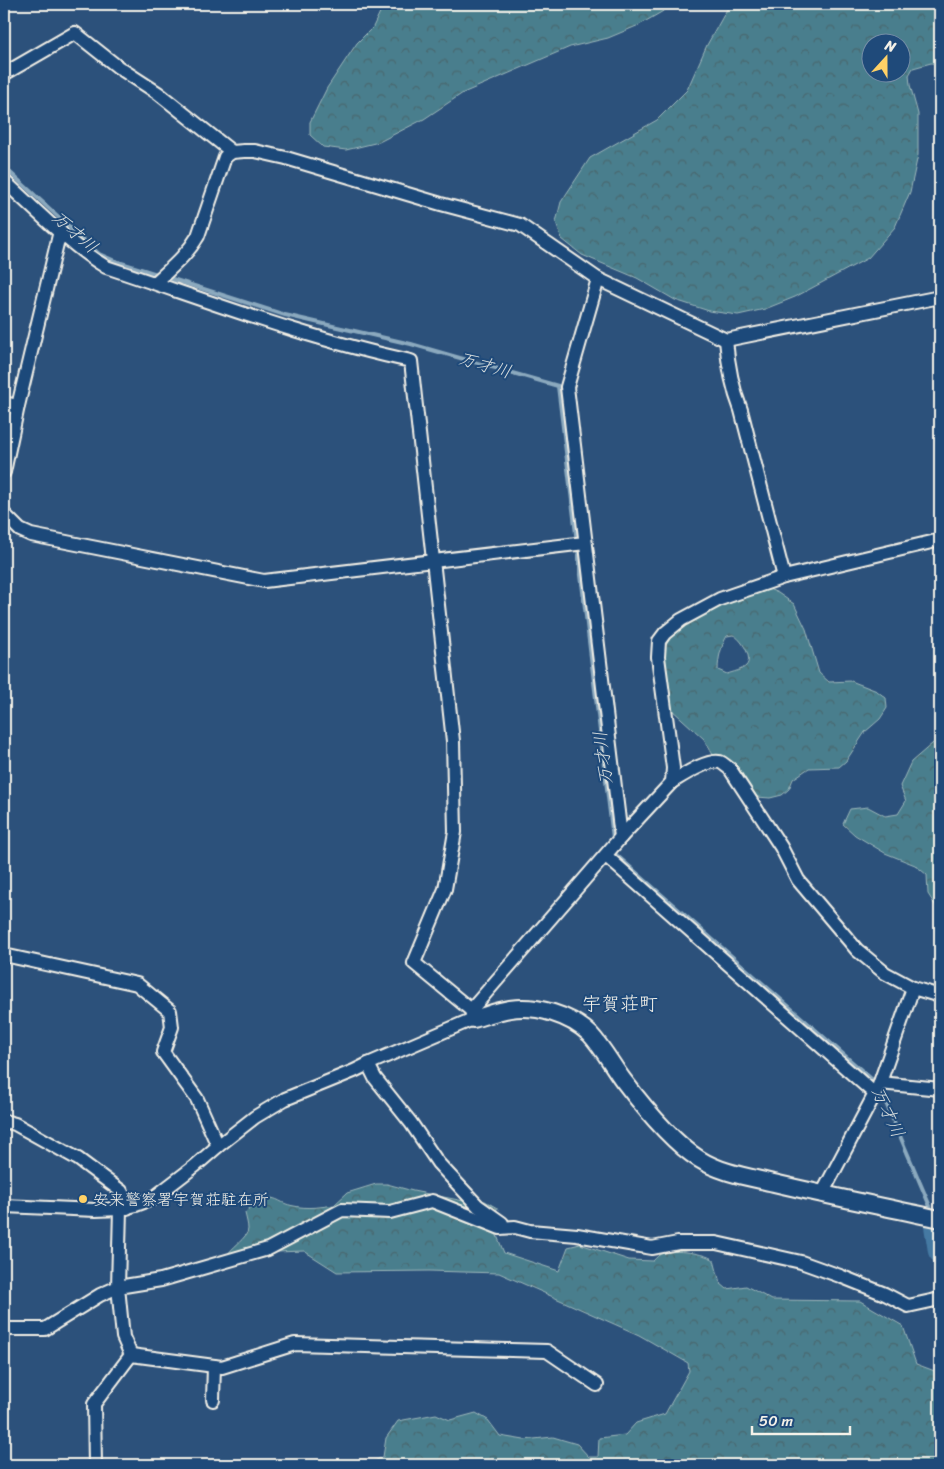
<svg xmlns="http://www.w3.org/2000/svg" width="944" height="1469" font-family="Sriracha,'Klee One',sans-serif">
<style>
.forest{fill:url(#forest-crowns);stroke:#9eb8ba;fill-rule:evenodd}
.lines{fill:none;stroke-linecap:round;stroke-linejoin:round}
.stream{stroke:#8ba9be;stroke-width:4}
.river{stroke:#4579a2;stroke-width:24}
.minor-casing{stroke:#f4f1e8;stroke-width:16}
.tertiary-casing{stroke:#f4f1e8;stroke-width:20}
.minor{stroke:#1f4a7a;stroke-width:12}
.tertiary{stroke:#1f4a7a;stroke-width:16}
.poi-dot{fill:#ffd166;stroke:#1f4a7a;stroke-width:2}
.labels{text-anchor:middle;dominant-baseline:central;stroke-width:4;stroke-linejoin:round;paint-order:stroke}
.poi-label{font-size:16px;fill:#f4f1e8;stroke:#1f4a7a;text-anchor:start}
.water-label{font-size:18px;font-style:italic;fill:#dadfde;stroke:#1f4a7a}
.quarter-label{font-size:19px;fill:#f4f1e8;stroke:#1f4a7a}
</style>
<defs>
<pattern id="forest-crowns" width="20" height="18" patternUnits="userSpaceOnUse" patternTransform="scale(1.25)"><rect width="20" height="18" fill="#497e8d"/><path d="M2 6a3 3 0 1 1 6 0M12 15a3 3 0 1 1 6 0" fill="none" stroke="#49666d"/></pattern>
</defs>
<rect width="100%" height="100%" fill="#2c517b"/>
<filter id="ink" filterUnits="userSpaceOnUse"><feTurbulence type="fractalNoise" baseFrequency=".02" numOctaves="2"/><feDisplacementMap in="SourceGraphic" scale="10" xChannelSelector="R" yChannelSelector="G"/><feConvolveMatrix kernelMatrix="1 2 1 2 8 2 1 2 1" color-interpolation-filters="sRGB"/></filter>
<g filter="url(#ink)">
<g class="forest">
<polygon points="384,4 672,4 665,10 639,25 608,38 570,47 463,93 424,119 379,142 346,150 323,147 310,135 310,122 327,88 357,43 373,27"/>
<path d="M730,4h210v60l-9,-1 -18,5 -4,7 1,10 8,29v41l-8,37 -15,35 -27,31 -73,39 -30,12 -27,6 -29,-4 -34,-11 -38,-22 -55,-23 -20,-16 -6,-17 5,-20 29,-44 67,-38 30,-30 20,-45zM872,42h30v30h-30z"/>
<path d="M769,589l9,4 16,11 12,25 13,44 10,9 22,-1 26,10 9,7 1,10 -7,11 -15,13 -19,29 -7,6 -30,1 -16,11 -4,10 -7,6 -12,3 -13,-1 -7,-4 -14,-24 -23,-14 -9,-16 -33,-30 -8,-35 2,-27 6,-10 10,-10 37,-21zM733,635c8,3 21,23 13,31 -4,4 -13,6 -19,8l-9,-4c0,-11 3,-24 9,-34z"/>
<polygon points="940,737 940,947 935,931 937,908 928,894 927,875 915,865 885,853 855,835 843,824 850,809 868,807 885,816 898,814 906,801 900,786 911,762"/>
<path d="M376,1184h11l26,7 56,11 16,-1 12,7 -3,20 10,25 55,18 9,-24 12,-3 49,16 24,1c3,-3 6,-7 10,-8 11,-4 42,0 51,7l6,23 7,6 19,-3 26,14 88,1 43,25 13,38 24,9v92h-574l17,-8 3,-19 12,-17 38,-7 14,6 26,-7 12,7 12,16 24,4 29,-3 24,7 12,13h9l1,-19 26,-3 11,-12 29,-9 24,-43 -1,-8 -49,-28 -140,-62 -70,-2 -92,1 -33,-21 -54,2 -24,4c4,-9 22,-19 22,-28 0,-5 -2,-11 -3,-16l14,-15c21,-2 18,5 35,8 13,3 27,1 40,-1l13,-12z"/>
</g>
<g class="lines">
<g class="stream">
<polyline points="4,167 99,254 115,261 160,275"/>
<polyline points="166,277 285,315 411,344 558,386 613,838"/>
<polyline points="614,853 876,1083"/>
<polyline points="880,1089 932,1211"/>
</g>
<polyline class="river" points="936,1226 940,1251"/>
<defs>
<g id="minor">
<polyline points="4,74 75,33 118,67 158,93 232,152"/>
<path d="M4,181c32,29 64,63 102,86 100,33 201,72 305,94l42,380 2,91 -10,57 -31,74 57,47 2,9 -105,45 -14,7 -69,28 -30,18 -37,29 -23,20 -43,33 -16,6 -16,4 -24,1 -92,-4"/>
<polyline points="598,279 567,387 621,837"/>
<path d="M155,283c16,-15 32,-28 43,-47l27,-79 7,-5 12,-1h11l31,7 155,46 79,21 78,54 128,61 214,-43"/>
<path d="M726,340c2,25 6,47 15,70l43,167"/>
<polyline points="4,403 18,406"/>
<polyline points="4,472 18,406 60,231"/>
<polyline points="4,514 20,530 31,535 264,581 585,543"/>
<path d="M672,782c10,-6 35,-23 48,-20 3,1 7,5 10,7l51,78 17,33 59,70 28,23 28,15"/>
<polyline points="606,856 875,1094"/>
<polyline points="4,955 137,984 170,1011 172,1027 163,1052 197,1099 218,1146"/>
<polyline points="471,1010 621,837 672,782 673,768 658,657 659,641 665,633 681,620 720,599 784,577 940,540"/>
<polyline points="368,1064 375,1078 411,1123 438,1163 478,1206 502,1223"/>
<polyline points="880,1083 940,1089"/>
<polyline points="4,1121 15,1124 78,1159 121,1191 125,1198 127,1208"/>
<polyline points="822,1194 878,1088 913,988 940,996"/>
<polyline points="4,1329 45,1329 100,1295 118,1287 120,1209"/>
<polyline points="131,1355 222,1367 295,1344 547,1351 597,1385"/>
<polyline points="213,1400 214,1366"/>
<polyline points="95,1465 94,1404 131,1355 123,1337 118,1287 161,1280 268,1249 342,1210 390,1212 432,1201 500,1228 515,1227 530,1231 577,1235 652,1248 678,1243 716,1243 801,1262 840,1276 885,1294 908,1306 940,1299"/>
</g>
<path id="tertiary" d="M473,1019c12,-3 24,-8 37,-10 27,-4 60,6 80,25 13,14 22,31 33,46 19,25 50,63 76,79 22,14 50,18 75,24 55,13 111,24 166,36"/>
</defs>
<use href="#minor" class="minor-casing"/>
<use href="#tertiary" class="tertiary-casing"/>
<use href="#minor" class="minor"/>
<use href="#tertiary" class="tertiary"/>
</g>
</g>
<circle class="poi-dot" cx="83" cy="1199" r="5"/>
<g class="labels">
<g class="poi-label">
<text x="93" y="1199">安来警察署宇賀荘駐在所</text>
</g>
<g class="water-label">
<text transform="translate(75 232) rotate(41)">万才川</text>
<text transform="translate(485 365) rotate(16)">万才川</text>
<text transform="translate(603 758) rotate(-97)">万才川</text>
<text transform="translate(888 1112) rotate(65)">万才川</text>
</g>
<g class="quarter-label">
<text x="620" y="1003">宇賀荘町</text>
</g>
</g>
<rect width="944" height="1469" fill="none" stroke="#1f4a7a" stroke-width="20"/>
<rect x="10" y="10" width="924" height="1449" fill="none" stroke="#f4f1e8" stroke-width="2" filter="url(#ink)"/>
<g transform="translate(886 58) rotate(21)"><circle r="24" fill="#1f4a7a" stroke="#748da6"/>
<path d="M0-4L9 19L0 12L-9 19Z" fill="#ffd166"/>
<text y="-8" font-size="14" font-weight="bold" text-anchor="middle" fill="#f4f1e8">N</text>
</g>
<path d="M752 1426v8h98v-8" fill="none" stroke="#f4f1e8" stroke-width="2.5"/>
<text x="759" y="1426" font-size="15" fill="#f4f1e8" stroke="#1f4a7a" stroke-width="4" paint-order="stroke">50 m</text>
</svg>
